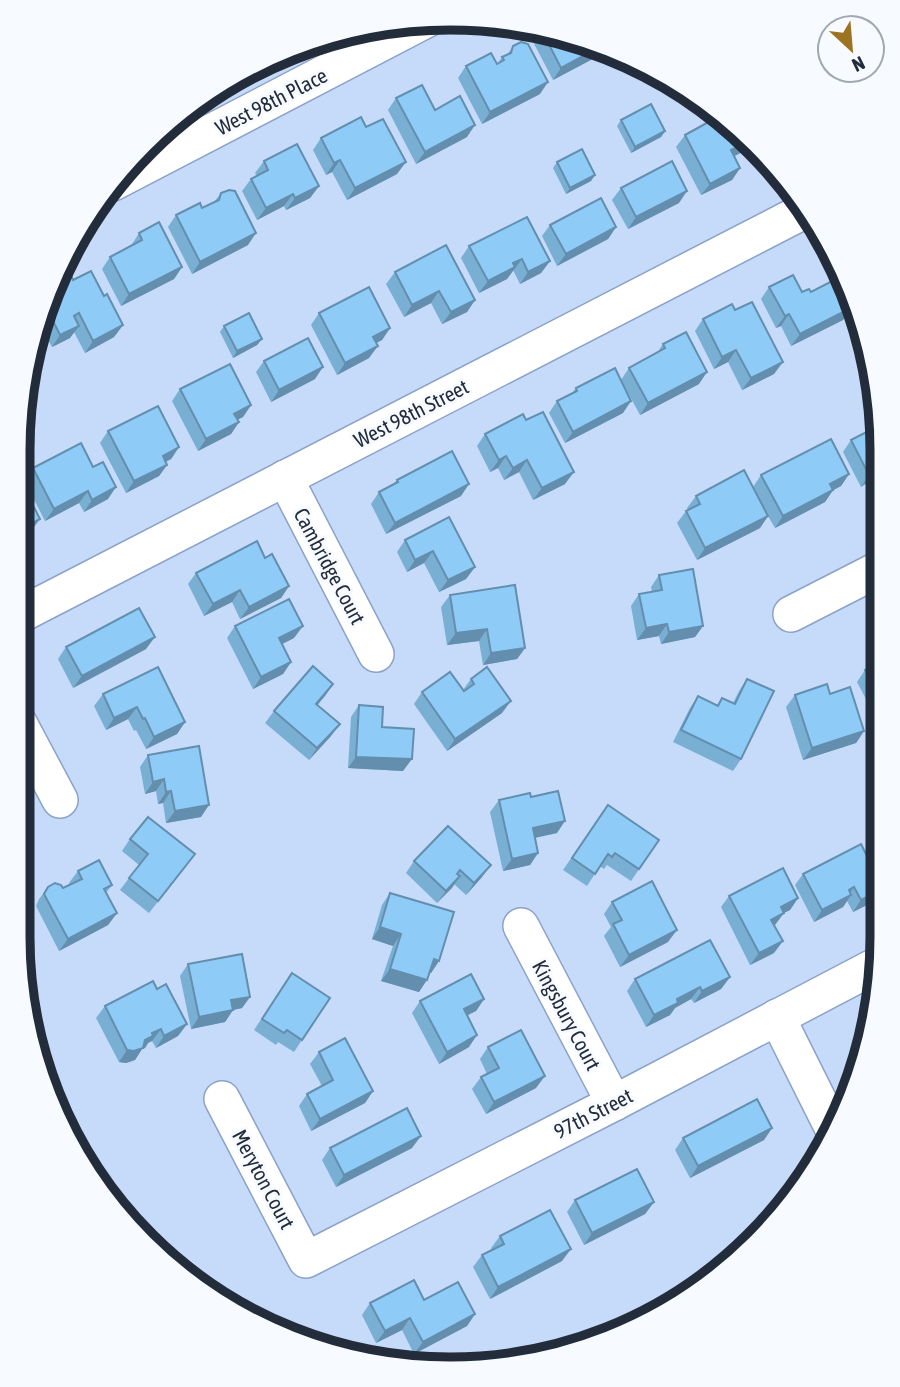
<svg xmlns="http://www.w3.org/2000/svg" width="900" height="1387" font-family="'Asap Condensed',sans-serif">
<style>
.lines{fill:none;stroke-linecap:round;stroke-linejoin:round}
.minor-casing{stroke:#8ba2c8;stroke-width:38}
.minor{stroke:#fff;stroke-width:35}
.wall{fill:#7aafd4}
.shaded-wall{fill:#638ead}
.building{fill:#8ecbf7;stroke:#638ead;stroke-width:2}
.labels{text-anchor:middle;dominant-baseline:central;stroke-width:6;stroke-linejoin:round;paint-order:stroke}
.street-label{font-size:21px;fill:#232c3b;stroke:#f7fafe}
.rim{fill:none;stroke:#232c3b;stroke-width:9}
</style>
<rect width="100%" height="100%" fill="#c6dafa"/>
<g class="lines">
<defs>
<g id="minor">
<polyline points="113,183 428,19"/>
<polyline points="285,478 376,654"/>
<polyline points="791,614 881,568"/>
<polyline points="20,615 802,212"/>
<polyline points="19,723 60,800"/>
<polyline points="521,926 614,1103"/>
<polyline points="777,1017 835,1133"/>
<polyline points="222,1099 306,1260 614,1103 879,964"/>
</g>
</defs>
<use href="#minor" class="minor-casing"/>
<use href="#minor" class="minor"/>
</g>
<g class="wall">
<polygon points="536,34 589,41 607,51 553,80 532,40"/>
<polygon points="513,46 540,94 482,124 458,78 466,66 498,63 502,57 507,55"/>
<polygon points="396,98 435,110 467,137 416,164 388,110"/>
<polygon points="621,120 665,131 661,137 631,153 617,126"/>
<polygon points="735,125 752,147 734,156 740,168 732,180 701,195 676,147 685,135 718,127"/>
<polygon points="366,127 397,174 347,200 332,172 326,175 313,150 321,138"/>
<polygon points="264,161 319,186 310,198 286,210 284,206 257,220 242,191 251,179 257,176 255,173"/>
<polygon points="557,162 591,181 566,194 553,168"/>
<polygon points="621,188 679,203 628,229 612,200"/>
<polygon points="221,193 248,245 192,274 168,227 176,215 202,208 214,202"/>
<polygon points="550,225 616,227 608,239 557,266 542,236"/>
<polygon points="139,233 182,267 174,279 121,306 102,269 110,257 131,246"/>
<polygon points="469,246 550,261 541,273 520,284 513,270 507,279 479,293 461,258"/>
<polygon points="836,257 838,259 846,290 832,263"/>
<polygon points="395,272 475,300 467,312 442,324 431,303 404,317 386,284"/>
<polygon points="57,274 60,280 73,280 104,296 123,325 114,337 85,353 74,332 70,338 52,347 41,327"/>
<polygon points="769,287 802,292 811,292 851,308 843,320 791,346 781,326 776,328 761,299"/>
<polygon points="735,310 774,374 742,390 728,362 714,369 695,331 703,319"/>
<polygon points="319,313 390,328 382,340 376,343 369,358 337,375 311,325"/>
<polygon points="224,326 262,339 257,345 233,358 220,332"/>
<polygon points="663,344 699,384 640,415 621,380 629,368 657,353"/>
<polygon points="264,361 315,379 271,402 256,372"/>
<polygon points="576,388 623,413 565,443 549,413 557,401 572,393"/>
<polygon points="180,389 251,405 243,417 237,419 239,422 231,434 198,451 172,401"/>
<polygon points="526,420 565,484 533,500 519,472 504,480 498,468 490,472 477,446 485,434"/>
<polygon points="882,424 881,503 876,505 865,484 861,487 843,452 851,440"/>
<polygon points="108,431 179,447 171,459 166,462 167,465 159,476 126,493 100,443"/>
<polygon points="33,468 108,499 84,512 79,503 45,521 24,480"/>
<polygon points="849,474 841,486 833,490 825,502 775,528 768,516 760,528 697,560 677,523 686,511 688,510 687,508 696,496 753,487 761,475"/>
<polygon points="397,480 461,496 386,534 371,504 379,492 393,485"/>
<polygon points="405,540 475,567 466,579 439,592 424,563 407,572 397,552"/>
<polygon points="265,558 289,586 281,598 240,619 232,602 204,616 188,584 196,573"/>
<polygon points="659,575 703,626 695,637 661,644 659,636 637,640 631,606 639,594 652,592 651,587"/>
<polygon points="450,595 525,648 517,659 483,665 479,641 447,645 441,607"/>
<polygon points="235,626 294,638 282,644 291,662 283,674 253,689 227,638"/>
<polygon points="66,647 146,649 73,688 58,659"/>
<polygon points="880,662 880,721 878,722 857,682 865,670"/>
<polygon points="471,679 502,713 447,751 414,704 422,692 463,690"/>
<polygon points="747,679 741,759 733,771 673,742 690,708 698,696 717,705 722,698 733,703 739,691"/>
<polygon points="333,684 318,705 331,736 309,760 265,723 274,711"/>
<polygon points="103,694 185,722 177,734 146,749 136,730 134,731 128,719 106,730 94,706"/>
<polygon points="830,694 864,731 856,743 803,760 786,707 795,695"/>
<polygon points="359,705 382,727 403,771 348,768 351,717"/>
<polygon points="148,755 201,817 166,823 163,803 158,804 156,791 145,794 140,767"/>
<polygon points="531,797 557,833 535,838 538,853 530,865 503,871 490,812 499,800"/>
<polygon points="608,805 659,840 631,881 607,865 604,869 600,866 587,886 563,870"/>
<polygon points="448,826 482,877 466,895 454,884 437,903 406,873 414,861"/>
<polygon points="880,837 879,878 866,851 874,839"/>
<polygon points="130,839 186,866 149,913 120,890 139,865 122,851"/>
<polygon points="78,871 112,885 106,893 117,913 108,925 59,951 36,906 39,899 48,887 63,888 70,885 69,883"/>
<polygon points="803,874 879,880 879,895 875,901 853,912 847,901 843,907 814,922 795,885"/>
<polygon points="390,893 439,961 431,973 430,972 419,992 381,981 393,946 372,939 382,905"/>
<polygon points="729,896 798,898 790,910 783,913 774,926 774,953 750,965 721,907"/>
<polygon points="612,902 668,942 620,967 604,936 611,927 604,914"/>
<polygon points="188,964 250,997 242,1008 233,1010 225,1022 191,1029 180,976"/>
<polygon points="730,977 721,989 694,1003 691,999 675,1008 670,1015 646,1027 627,991 635,979"/>
<polygon points="284,985 302,1040 294,1052 278,1042 276,1045 254,1030"/>
<polygon points="157,989 187,1024 178,1036 156,1048 152,1041 148,1043 145,1048 142,1049 135,1060 126,1063 119,1062 96,1018 105,1006"/>
<polygon points="484,999 476,1011 467,1015 469,1047 439,1064 412,1013 420,1001"/>
<polygon points="488,1047 536,1088 486,1114 472,1089 481,1077 487,1074 480,1059"/>
<polygon points="319,1052 373,1091 365,1103 311,1131 299,1106 307,1094 322,1086 310,1064"/>
<polygon points="772,1128 764,1140 690,1178 675,1150 683,1138"/>
<polygon points="330,1148 412,1148 336,1187 322,1160"/>
<polygon points="575,1200 654,1202 645,1214 584,1245 567,1212"/>
<polygon points="500,1236 562,1261 490,1299 473,1267 482,1255 492,1250 491,1248"/>
<polygon points="424,1300 475,1314 467,1326 414,1354 402,1330 376,1343 362,1315 370,1303"/>
</g>
<g class="shaded-wall">
<polygon points="600,47 607,51 606,52 553,80 561,68"/>
<polygon points="548,82 540,94 482,124 490,112"/>
<polygon points="475,125 467,137 416,164 425,152"/>
<polygon points="665,131 661,137 631,153 635,147"/>
<polygon points="748,142 752,147 723,162 731,150"/>
<polygon points="340,160 332,172 326,175 334,163"/>
<polygon points="406,162 397,174 347,200 355,188"/>
<polygon points="740,168 732,180 701,195 710,184"/>
<polygon points="595,175 591,181 566,194 570,188"/>
<polygon points="319,186 310,198 286,210 295,198"/>
<polygon points="687,191 679,203 628,229 636,217"/>
<polygon points="293,194 284,206 257,220 266,208"/>
<polygon points="616,227 608,239 557,266 566,254"/>
<polygon points="256,233 248,245 192,274 200,262"/>
<polygon points="522,259 507,279 479,293 488,281 513,263"/>
<polygon points="550,261 541,273 520,284 528,272"/>
<polygon points="182,267 174,279 121,306 129,294"/>
<polygon points="439,291 431,303 404,317 412,305"/>
<polygon points="475,300 467,312 442,324 451,312"/>
<polygon points="851,308 843,320 791,346 800,334"/>
<polygon points="789,314 781,326 776,328 785,316"/>
<polygon points="123,325 114,337 85,353 93,341"/>
<polygon points="79,326 70,338 52,347 60,335"/>
<polygon points="390,328 382,340 365,349 373,337"/>
<polygon points="262,339 257,345 233,358 237,351"/>
<polygon points="378,346 369,358 337,375 345,363"/>
<polygon points="736,350 728,362 714,369 722,357"/>
<polygon points="783,362 774,374 742,390 751,378"/>
<polygon points="323,367 315,379 271,402 279,390"/>
<polygon points="707,372 699,384 640,415 648,403"/>
<polygon points="631,401 623,413 565,443 573,432"/>
<polygon points="251,405 243,417 226,426 234,414"/>
<polygon points="239,422 231,434 198,451 206,439"/>
<polygon points="179,447 171,459 154,467 163,456"/>
<polygon points="506,456 498,468 490,472 499,460"/>
<polygon points="527,460 519,472 504,480 513,468"/>
<polygon points="167,465 159,476 126,493 134,481"/>
<polygon points="574,472 565,484 533,500 542,488"/>
<polygon points="873,473 865,484 861,487 869,475"/>
<polygon points="849,474 841,486 822,496 830,484"/>
<polygon points="469,484 461,496 386,534 395,523"/>
<polygon points="116,487 108,499 84,512 92,500"/>
<polygon points="833,490 825,502 775,528 783,516"/>
<polygon points="88,491 79,503 45,521 54,509"/>
<polygon points="768,516 760,528 697,560 705,548"/>
<polygon points="40,519 31,531 20,537 21,529"/>
<polygon points="433,551 424,563 407,572 415,560"/>
<polygon points="475,567 466,579 439,592 448,580"/>
<polygon points="289,586 281,598 240,619 249,607"/>
<polygon points="240,590 232,602 204,616 213,604"/>
<polygon points="667,624 659,636 637,640 646,628"/>
<polygon points="303,626 294,638 270,650 279,638"/>
<polygon points="703,626 695,637 661,644 669,632"/>
<polygon points="487,629 479,641 447,645 456,633"/>
<polygon points="155,637 146,649 73,688 82,676"/>
<polygon points="525,648 517,659 483,665 491,653"/>
<polygon points="291,662 283,674 253,689 261,677"/>
<polygon points="333,684 325,696 308,715 316,704"/>
<polygon points="511,701 502,713 447,751 455,739"/>
<polygon points="137,707 128,719 106,730 114,718"/>
<polygon points="185,722 177,734 146,749 154,737"/>
<polygon points="340,724 331,736 309,760 317,748"/>
<polygon points="864,731 856,743 803,760 812,748"/>
<polygon points="356,757 412,759 403,771 348,768"/>
<polygon points="164,779 156,791 145,794 153,782"/>
<polygon points="171,791 163,803 158,804 166,792"/>
<polygon points="209,805 201,817 166,823 175,811"/>
<polygon points="565,821 557,833 524,840 533,828"/>
<polygon points="538,853 530,865 503,871 512,859"/>
<polygon points="491,865 482,877 466,895 474,883"/>
<polygon points="460,876 452,888 437,903 446,891"/>
<polygon points="854,887 847,897 851,895 843,907 814,922 822,910"/>
<polygon points="879,891 879,895 875,901 853,912 861,900"/>
<polygon points="798,898 790,910 772,919 781,907"/>
<polygon points="117,913 108,925 59,951 68,939"/>
<polygon points="784,913 775,925 763,931 771,920"/>
<polygon points="380,927 401,934 393,946 372,939"/>
<polygon points="677,930 668,942 620,967 629,955"/>
<polygon points="783,941 774,953 750,965 759,953"/>
<polygon points="434,959 439,961 431,973 425,971"/>
<polygon points="390,969 427,980 419,992 381,981"/>
<polygon points="730,977 721,989 694,1003 702,991"/>
<polygon points="700,987 691,999 675,1008 670,1015 646,1027 654,1015 677,999"/>
<polygon points="250,997 242,1008 233,1010 225,1022 191,1029 199,1017 231,1000"/>
<polygon points="484,999 476,1011 456,1021 464,1009"/>
<polygon points="187,1024 178,1036 156,1048 164,1036"/>
<polygon points="161,1029 152,1041 148,1043 145,1048 142,1049 135,1060 126,1063 119,1062 127,1050 145,1040 152,1033"/>
<polygon points="477,1035 469,1047 439,1064 447,1052"/>
<polygon points="545,1076 536,1088 486,1114 494,1102"/>
<polygon points="373,1091 365,1103 311,1131 320,1119"/>
<polygon points="772,1128 764,1140 690,1178 698,1166"/>
<polygon points="421,1136 412,1148 336,1187 344,1175"/>
<polygon points="654,1202 645,1214 584,1245 592,1233"/>
<polygon points="571,1249 562,1261 490,1299 498,1287"/>
<polygon points="475,1314 467,1326 414,1354 423,1342"/>
<polygon points="410,1318 402,1330 376,1343 385,1331"/>
</g>
<g class="building">
<polygon points="544,35 589,41 600,47 561,68"/>
<polygon points="521,42 528,44 548,82 490,112 466,66 491,53 497,64 504,60 502,57 511,53 513,46"/>
<polygon points="422,85 435,110 460,96 475,125 425,152 396,98"/>
<polygon points="651,104 665,131 635,147 621,120"/>
<polygon points="361,117 366,127 383,119 406,162 355,188 340,160 334,163 321,138"/>
<polygon points="714,119 718,127 729,121 735,125 748,142 731,150 740,168 710,184 685,135"/>
<polygon points="297,144 319,186 295,198 293,194 266,208 251,179 268,170 264,161"/>
<polygon points="582,149 595,175 570,188 557,162"/>
<polygon points="672,161 687,191 636,217 621,188"/>
<polygon points="229,190 235,191 256,233 200,262 176,215 200,203 202,208 219,200 221,193"/>
<polygon points="601,198 616,227 566,254 550,225"/>
<polygon points="527,217 550,261 528,272 522,259 513,263 515,267 488,281 469,246"/>
<polygon points="159,222 182,267 129,294 110,257 142,240 139,233"/>
<polygon points="446,245 475,300 451,312 439,291 412,305 395,272"/>
<polygon points="91,271 104,296 107,294 123,325 93,341 79,313 74,316 79,326 60,335 47,309 57,274 60,280 71,275 73,280"/>
<polygon points="793,275 802,292 809,289 811,292 836,279 851,308 800,334 789,314 785,316 769,287"/>
<polygon points="369,287 390,328 373,337 378,346 345,363 319,313"/>
<polygon points="752,302 783,362 751,378 736,350 722,357 703,319 732,304 735,310"/>
<polygon points="249,313 262,339 237,351 224,326"/>
<polygon points="686,332 707,372 648,403 629,368 665,348 663,344"/>
<polygon points="308,338 323,367 279,390 264,361"/>
<polygon points="230,364 251,405 234,414 239,422 206,439 180,389"/>
<polygon points="615,368 631,401 573,432 557,401 577,391 576,388"/>
<polygon points="158,406 179,447 163,456 167,465 134,481 108,431"/>
<polygon points="543,412 574,472 542,488 527,460 513,468 506,456 499,460 485,434 523,414 526,420"/>
<polygon points="882,424 881,488 873,473 869,475 851,440"/>
<polygon points="831,439 849,474 830,484 833,490 783,516 761,475"/>
<polygon points="81,443 93,467 103,462 116,487 92,500 88,491 54,509 33,468"/>
<polygon points="452,451 469,484 395,523 379,492 398,482 397,480"/>
<polygon points="744,470 768,516 705,548 686,511 700,504 696,496"/>
<polygon points="21,482 40,519 21,529 25,536 20,538"/>
<polygon points="449,517 475,567 448,580 433,551 415,560 405,540"/>
<polygon points="257,541 265,558 272,554 289,586 249,607 240,590 213,604 196,573"/>
<polygon points="693,569 703,626 669,632 667,624 646,628 639,594 662,590 659,575"/>
<polygon points="515,585 525,648 491,653 487,629 456,633 450,595"/>
<polygon points="289,599 303,626 279,638 291,662 261,677 235,626"/>
<polygon points="139,608 155,637 82,676 66,647"/>
<polygon points="880,662 880,699 865,670"/>
<polygon points="313,666 333,684 316,704 340,724 317,748 274,711"/>
<polygon points="158,667 185,722 154,737 145,718 143,719 137,707 114,718 103,694"/>
<polygon points="487,667 511,701 455,739 422,692 450,672 464,691 474,684 471,679"/>
<polygon points="747,679 774,691 741,759 681,730 698,696 718,706 722,698 735,704"/>
<polygon points="827,684 830,694 850,687 864,731 812,748 795,695"/>
<polygon points="359,705 383,707 382,727 414,729 412,759 356,757"/>
<polygon points="199,746 209,805 175,811 171,791 166,792 164,779 153,782 148,755"/>
<polygon points="558,791 565,821 533,828 538,853 512,859 499,800 530,793 531,797"/>
<polygon points="608,805 659,840 639,869 615,853 612,857 608,854 595,874 572,858"/>
<polygon points="148,817 195,854 158,901 129,878 148,854 130,839"/>
<polygon points="448,826 491,865 474,883 460,870 457,874 460,876 446,891 414,861"/>
<polygon points="880,837 879,850 874,839"/>
<polygon points="861,844 879,880 879,891 861,900 854,887 849,890 851,895 822,910 803,874"/>
<polygon points="99,860 112,885 104,889 117,913 68,939 44,894 48,887 55,883 61,885 63,888 82,879 78,871"/>
<polygon points="783,868 798,898 781,907 784,913 771,920 783,941 759,953 729,896"/>
<polygon points="18,877 32,887 18,907"/>
<polygon points="652,881 677,930 629,955 613,924 622,920 612,902"/>
<polygon points="390,893 454,912 439,961 434,959 427,980 390,969 401,934 380,927"/>
<polygon points="710,940 730,977 702,991 700,987 677,999 678,1003 654,1015 635,979"/>
<polygon points="242,954 250,997 231,1000 233,1010 199,1017 188,964"/>
<polygon points="292,973 330,998 302,1040 287,1030 284,1033 262,1019"/>
<polygon points="471,974 484,999 464,1009 477,1035 447,1052 420,1001"/>
<polygon points="153,981 157,989 166,984 187,1024 164,1036 161,1029 152,1033 153,1036 145,1040 143,1048 134,1051 127,1050 105,1006"/>
<polygon points="521,1030 545,1076 494,1102 481,1077 499,1068 488,1047"/>
<polygon points="345,1038 373,1091 320,1119 307,1094 333,1080 319,1052"/>
<polygon points="757,1099 772,1128 698,1166 683,1138"/>
<polygon points="407,1108 421,1136 344,1175 330,1148"/>
<polygon points="637,1169 654,1202 592,1233 575,1200"/>
<polygon points="550,1210 571,1249 498,1287 482,1255 504,1244 500,1236"/>
<polygon points="414,1280 424,1300 458,1282 475,1314 423,1342 410,1318 385,1331 370,1303"/>
</g>
<g class="labels">
<g class="street-label">
<text transform="translate(271 101) rotate(-27)">West 98th Place</text>
<text transform="translate(411 413) rotate(-27)">West 98th Street</text>
<text transform="translate(330 566) rotate(62)">Cambridge Court</text>
<text transform="translate(567 1015) rotate(62)">Kingsbury Court</text>
<text transform="translate(593 1113) rotate(-27)">97th Street</text>
<text transform="translate(264 1179) rotate(62)">Meryton Court</text>
</g>
</g>
<path d="M0 0H900V1387H0ZM450 30H450A420 420 0 0 1 870 450V937A420 420 0 0 1 450 1357H450A420 420 0 0 1 30 937V450A420 420 0 0 1 450 30Z" fill="#f7fafe" fill-rule="evenodd"/>
<path class="rim" d="M450 30H450A420 420 0 0 1 870 450V937A420 420 0 0 1 450 1357H450A420 420 0 0 1 30 937V450A420 420 0 0 1 450 30Z"/>
<g transform="translate(851 49) rotate(154)"><circle r="33" fill="#f7fafe" stroke="#a2a8b0" stroke-width="2"/>
<path d="M0-5L12 26L0 18L-12 26Z" fill="#9c7321"/>
<text y="-10" font-size="19" font-weight="bold" text-anchor="middle" fill="#232c3b">N</text>
</g>
</svg>
